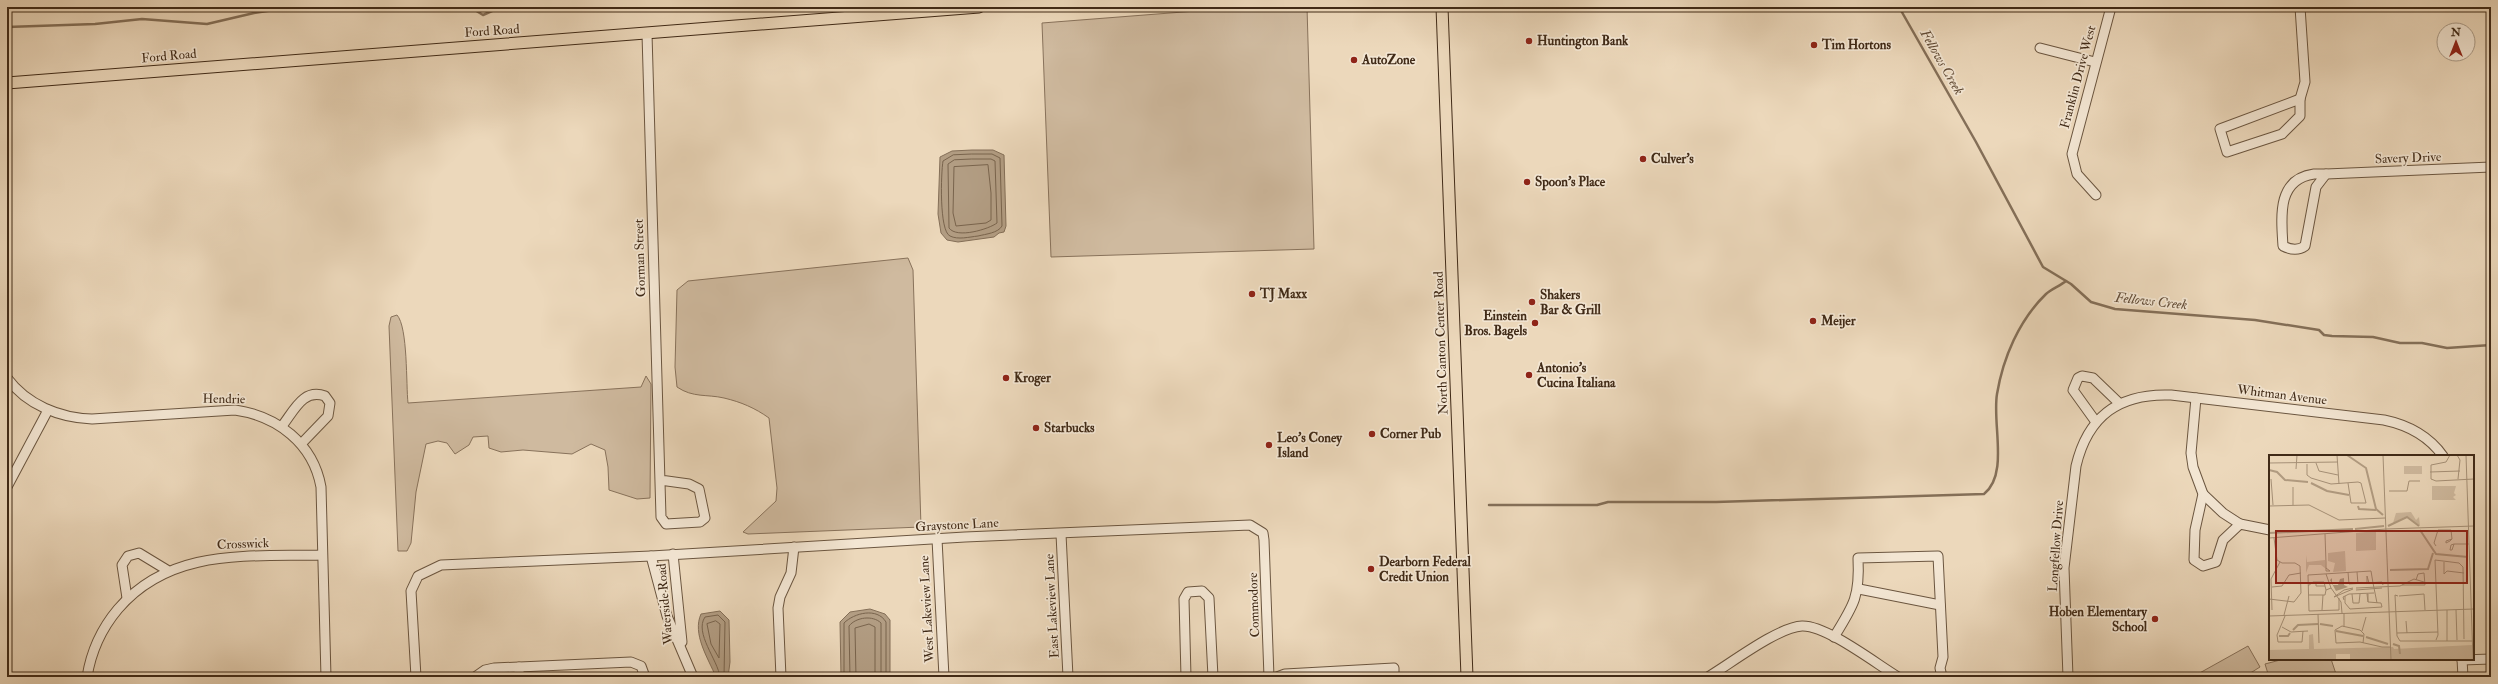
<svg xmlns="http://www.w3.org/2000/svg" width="2498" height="684" font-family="'IM FELL Double Pica',serif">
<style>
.green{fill:#cfba9f;stroke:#88725b}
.water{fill:#b29d83;stroke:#846f58}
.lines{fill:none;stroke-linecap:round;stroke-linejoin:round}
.shore{stroke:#79644d;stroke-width:1}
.stream{stroke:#846f58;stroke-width:2.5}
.minor-casing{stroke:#6b5640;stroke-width:11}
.major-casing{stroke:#402a17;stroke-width:13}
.minor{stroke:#f3e6d3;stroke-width:9}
.major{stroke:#ecd8bb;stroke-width:11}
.poi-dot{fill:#8f2418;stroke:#f3e6d3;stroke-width:1.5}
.labels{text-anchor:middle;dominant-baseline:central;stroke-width:3.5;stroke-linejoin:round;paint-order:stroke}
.street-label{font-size:13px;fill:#402a17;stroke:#f3e6d3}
.poi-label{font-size:13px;font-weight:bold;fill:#402a17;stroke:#f3e6d3;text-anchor:start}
.water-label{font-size:14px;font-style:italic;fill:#624c37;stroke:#f3e6d3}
.inset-river{fill:none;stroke:#b29d83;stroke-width:2}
.inset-road{fill:none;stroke:#a79279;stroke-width:1}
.view{fill:#8f2418;fill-opacity:0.15;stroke:#8f2418;stroke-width:2}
.inset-edge{fill:none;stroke:#402a17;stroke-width:2}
</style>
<rect width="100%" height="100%" fill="#ecd8bb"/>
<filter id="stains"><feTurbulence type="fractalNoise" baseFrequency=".005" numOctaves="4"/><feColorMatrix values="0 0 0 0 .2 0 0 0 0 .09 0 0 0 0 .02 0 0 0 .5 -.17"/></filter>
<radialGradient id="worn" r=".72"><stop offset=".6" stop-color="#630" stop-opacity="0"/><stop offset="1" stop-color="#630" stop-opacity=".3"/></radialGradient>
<g class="green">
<polygon points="1247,7 1307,7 1314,249 1051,257 1042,23"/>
<path d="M908,258l5,12 8,257 -173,7 -5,-2 33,-31 1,-13 -8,-70c-14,-10 -28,-16 -45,-20 -17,-4 -31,0 -47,-11l-2,-20 2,-77 11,-9z"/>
<path d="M397,315c11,12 9,70 11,88l233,-16 5,-11 5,8 -1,114 -13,1 -28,-9 -1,-23 -3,-17 -14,-6 -19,10 -49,-4 -22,2 -12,-4 -1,-12 -15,1 -4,8 -14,9 -8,-11 -9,-2 -12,3 -10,48 -5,51 -4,8h-9l-9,-225 2,-9z"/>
<polygon points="2248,646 2260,667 2244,677 2198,677 2196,675"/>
<polygon points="2284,659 2331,659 2336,674 2325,677 2269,677 2265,664"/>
</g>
<g class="water">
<polygon points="972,150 993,150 1004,155 1006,226 1004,232 999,233 994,237 958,242 947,240 941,233 938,214 940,157 952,151"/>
<polygon points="870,609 885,614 890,620 890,677 841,677 840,622 850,612"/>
<path d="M720,611l9,9 1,42 -2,15h-12c-8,-19 -24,-43 -15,-63z"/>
</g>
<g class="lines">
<g class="shore">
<path d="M972,154h20l8,4 2,68c-4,7 -16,8 -24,10 -9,1 -20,4 -28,0 -11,-5 -9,-63 -7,-75l10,-6z"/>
<path d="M972,159h19l4,2 2,62c-8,6 -40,16 -48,5l-1,-64 6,-4z"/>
<polygon points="988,165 991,193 991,220 986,223 956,226 953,213 954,167"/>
<polygon points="716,621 720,624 719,658 711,644 707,624"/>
<path d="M720,677c-2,-17 -26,-44 -15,-60l13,-2 7,7 -1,55"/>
<path d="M844,677v-54c10,-10 33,-16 42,-1v55"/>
<path d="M850,677l-1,-51c7,-9 24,-11 32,-3v54"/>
<polyline points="856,677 855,628 869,624 875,627 875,677"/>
</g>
<g class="stream">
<polyline points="405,7 413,7"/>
<polyline points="470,7 483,15 501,7"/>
<polyline points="1899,7 1976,142 2043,267 2071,284 2091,302 2115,309 2255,320 2319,330 2324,335 2332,336 2373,337 2400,343 2422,343 2447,348 2491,345"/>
<polyline points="7,27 95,24 142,19 207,24 254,13 293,7"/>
<path d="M1489,505h108l11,-3h108l268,-8c25,-20 8,-70 13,-100 6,-36 22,-74 49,-100 5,-5 14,-8 20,-13"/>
</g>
<defs>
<g id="minor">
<polyline points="2300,7 2305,82 2300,99"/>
<polyline points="647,34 661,517 666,524 700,522 705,518 699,489 689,484 660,480"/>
<polyline points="2040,48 2095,62"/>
<polygon points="2300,99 2300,116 2282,134 2227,152 2220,129"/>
<path d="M2314,174h12l-10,13 -11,59c-7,5 -14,4 -22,0 -2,-30 -6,-67 31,-72z"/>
<polyline points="2326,174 2491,167"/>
<polyline points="2096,195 2077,174 2072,154 2111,7"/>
<path d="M7,378c20,27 53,40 85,41l143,-9c42,6 78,33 86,77l5,190"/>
<polyline points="2196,398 2191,453 2193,467 2203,494 2195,530 2194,560 2203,566 2216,562 2223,540 2240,524 2270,530"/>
<polyline points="2096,422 2073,390 2078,378 2082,376 2093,378 2119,403"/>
<path d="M282,426c12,-15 21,-38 43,-30l5,7 -2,13 -26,27"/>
<polyline points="7,487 48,410"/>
<polyline points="2203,494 2223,513 2240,524"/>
<polyline points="1061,534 1068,677"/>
<polyline points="937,539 944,677"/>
<polyline points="673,554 682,642"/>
<polyline points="651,556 667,616 693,677"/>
<polyline points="1859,589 1940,605"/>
<polyline points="127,598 122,565 128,556 139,553 167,570"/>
<path d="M1834,637c20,-32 26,-41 24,-79l80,-2 5,101 -3,11 2,9"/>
<polyline points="2462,659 2463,677"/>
<polyline points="2462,660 2491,659"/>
<polyline points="519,667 519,677"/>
<path d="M87,677c4,-25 15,-49 31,-68 53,-62 131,-52 204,-54"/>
<polyline points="416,677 411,591 418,576 441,565 651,556 965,537 1250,525 1263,533 1264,540 1269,677"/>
<polyline points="475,677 485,670 494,668 631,662 641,666 645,677"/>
<polyline points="781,677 778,608 780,597 791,573 794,547"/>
<polyline points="1186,677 1184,599 1188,592 1202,591 1209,598 1213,677"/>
<polyline points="1277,677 1285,674 1394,668 1394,677"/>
<path d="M1708,677c22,-13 70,-50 94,-51 24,-1 73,37 96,51"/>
<path d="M2068,677l-4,-109 12,-102c12,-51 44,-73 95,-71l213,25c24,5 44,15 59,36"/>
</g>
<g id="major">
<polyline points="1442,7 1467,677"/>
<polyline points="7,83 979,7"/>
</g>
</defs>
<use href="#minor" class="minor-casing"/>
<use href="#major" class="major-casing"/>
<use href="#minor" class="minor"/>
<use href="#major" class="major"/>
</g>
<g class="poi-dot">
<circle cx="1529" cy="41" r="4"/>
<circle cx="1814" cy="45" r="4"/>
<circle cx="1354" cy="60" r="4"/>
<circle cx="1643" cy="159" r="4"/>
<circle cx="1527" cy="182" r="4"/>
<circle cx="1252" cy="294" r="4"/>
<circle cx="1532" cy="302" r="4"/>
<circle cx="1813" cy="321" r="4"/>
<circle cx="1535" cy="323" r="4"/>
<circle cx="1529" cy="375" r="4"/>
<circle cx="1006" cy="378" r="4"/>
<circle cx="1036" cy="428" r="4"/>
<circle cx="1372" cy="434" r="4"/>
<circle cx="1269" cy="445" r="4"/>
<circle cx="1371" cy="569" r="4"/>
<circle cx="2155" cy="619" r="4"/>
</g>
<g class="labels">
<g class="street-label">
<text transform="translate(492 31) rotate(-4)">Ford Road</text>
<text transform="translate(169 56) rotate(-5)">Ford Road</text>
<text transform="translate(2078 77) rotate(-75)">Franklin Drive West</text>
<text transform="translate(2408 158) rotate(-2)">Savery Drive</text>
<text transform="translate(640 258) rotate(-92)">Gorman Street</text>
<text transform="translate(1441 343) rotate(-92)">North Canton Center Road</text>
<text transform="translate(2282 395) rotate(7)">Whitman Avenue</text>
<text transform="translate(224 399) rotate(1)">Hendrie</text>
<text transform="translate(957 525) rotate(-3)">Graystone Lane</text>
<text transform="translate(243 544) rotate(-2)">Crosswick</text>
<text transform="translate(2056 546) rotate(-86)">Longfellow Drive</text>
<text transform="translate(665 604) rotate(-95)">Waterside Road</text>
<text transform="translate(1254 605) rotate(-92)">Commodore</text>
<text transform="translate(1052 606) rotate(-93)">East Lakeview Lane</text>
<text transform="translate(927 609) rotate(-93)">West Lakeview Lane</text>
</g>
<g class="poi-label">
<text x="1537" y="41">Huntington Bank</text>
<text x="1822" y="45">Tim Hortons</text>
<text x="1362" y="60">AutoZone</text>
<text x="1651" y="159">Culver's</text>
<text x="1535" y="182">Spoon's Place</text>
<text x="1260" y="294">TJ Maxx</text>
<text x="1540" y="295">Shakers<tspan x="1540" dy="15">Bar &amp; Grill</tspan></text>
<text x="1527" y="316" text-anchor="end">Einstein<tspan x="1527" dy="15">Bros. Bagels</tspan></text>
<text x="1821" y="321">Meijer</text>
<text x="1537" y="368">Antonio's<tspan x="1537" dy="15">Cucina Italiana</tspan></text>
<text x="1014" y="378">Kroger</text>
<text x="1044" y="428">Starbucks</text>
<text x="1380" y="434">Corner Pub</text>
<text x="1277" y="438">Leo's Coney<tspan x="1277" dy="15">Island</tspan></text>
<text x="1379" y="562">Dearborn Federal<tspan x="1379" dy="15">Credit Union</tspan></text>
<text x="2147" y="612" text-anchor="end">Hoben Elementary<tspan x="2147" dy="15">School</tspan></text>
</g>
<g class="water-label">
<text transform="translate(1942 62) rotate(60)">Fellows Creek</text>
<text transform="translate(2151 301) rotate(6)">Fellows Creek</text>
</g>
</g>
<g transform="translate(2269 455)">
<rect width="205" height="205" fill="#ecd8bb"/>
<path d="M135,11h18v8h-18zM163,31h24l-2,7 2,2 -3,2 3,3h-24zM142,57l5,8 3,-3 1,9 -13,-10 -14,7 3,-10zM107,76v19l-20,1v-18zM76,96l1,20 -13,1 2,-9 -7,-2v-8zM37,100l1,7 18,-2 1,9 -5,-4h-12l-3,8zM44,179l1,15 79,-2 1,2 78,-4v15h-122v-6h-14v6h-67v-10l40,-1v-14z" fill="#cfba9f"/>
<path d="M63,123v7h6l2,-6 4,-1v7l4,2 -12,4 -6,-11z" fill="#b29d83"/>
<path class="inset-river" d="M78,0l19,13 10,41 7,6M0,15l8,2 8,8 23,2M42,28l16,8 22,4M89,51l1,3 17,1M119,71l19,-9 12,9M86,74l29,-3M151,75l16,24 32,3M0,78l84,-4M121,115l38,-1 5,-16M51,169l13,2M24,175l5,-5 20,-1M67,176l27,5M10,181h9l2,-3M97,182l22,7M124,189l6,2 1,8"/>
<path class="inset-road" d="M68,0l2,29M114,0l8,205M181,0l-4,7 -15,3v14l5,2 38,-2M188,0l3,5 -2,19M197,0l7,205M205,5v18M0,8l69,-1M47,8l3,8 19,4M38,9v11l4,3 20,6 27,-2 3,1 5,20h-15l-3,-20M27,14l1,-14M161,17l30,-1M2,24l2,26M24,32v18M120,36h18l2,-10h11M0,51l40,-1 30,15 46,-2M56,79l1,29v8h4l-4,-3M0,83l117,-9 88,-3M183,84l-2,2 -4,2v-2zM185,89l-2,6h-2l1,-5zM185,89h15M167,91l-2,-3 4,-13h13l1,9M175,107v12l3,-3 17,2M79,117l1,12 33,-2 1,3M88,117l1,12M57,119l5,14 10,14 1,11M47,127v4h9M98,128v-7l2,7M104,128l4,20M133,130h23l-1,-12 -6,1 -2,6M39,131l5,-4h11l2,8 5,-2M3,132l10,-1 7,-11 12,-2M84,133l-9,2 -10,7 19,-8M87,133l44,-2 14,-7 10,3M87,135l26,-2M83,139l1,9h6l1,-9M98,139h1v8zM39,140h17l1,-5M76,141v7l5,6 32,-2 -1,-4 -13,-1M129,141l-3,-1 2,41 3,5h74M130,141l25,-2 1,16M70,143v12l-30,1 -1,-36 63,-4 2,12M0,144l25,3 7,-9 -1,-27 -5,-3h-13l-5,-3 -3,-22M75,145l-1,-3 6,-3 25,-1M3,155l-1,-31 9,-17M53,155l1,-15M178,155v31M187,155l1,30M49,159l1,29M15,160l5,-19M0,161l205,-7M16,161l-8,19 1,7h24l1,-11M137,166l1,12M13,172l9,5 17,-1M75,172v-14M93,176l4,-14M128,178l41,-1M167,185l2,-5 -3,-75 24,3 4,4 1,72M94,188l1,-9 -4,-4 -18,-4 -7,4 1,13 24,-1 22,5h8"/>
<path class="view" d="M7,76h191v52h-191z"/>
<rect width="205" height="205" class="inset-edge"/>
</g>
<rect width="2498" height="684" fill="none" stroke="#ecd8bb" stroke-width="24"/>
<rect x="8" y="8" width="2482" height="668" fill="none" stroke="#402a17" stroke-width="2"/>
<rect x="12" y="12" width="2474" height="660" fill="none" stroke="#402a17"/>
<g transform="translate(2456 42)"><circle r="19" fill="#f3e6d3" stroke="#ab9b88"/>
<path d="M0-3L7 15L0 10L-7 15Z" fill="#8f2418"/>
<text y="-6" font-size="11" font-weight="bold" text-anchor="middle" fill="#402a17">N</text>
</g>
<rect width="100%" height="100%" filter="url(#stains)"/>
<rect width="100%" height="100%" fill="url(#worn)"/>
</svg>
